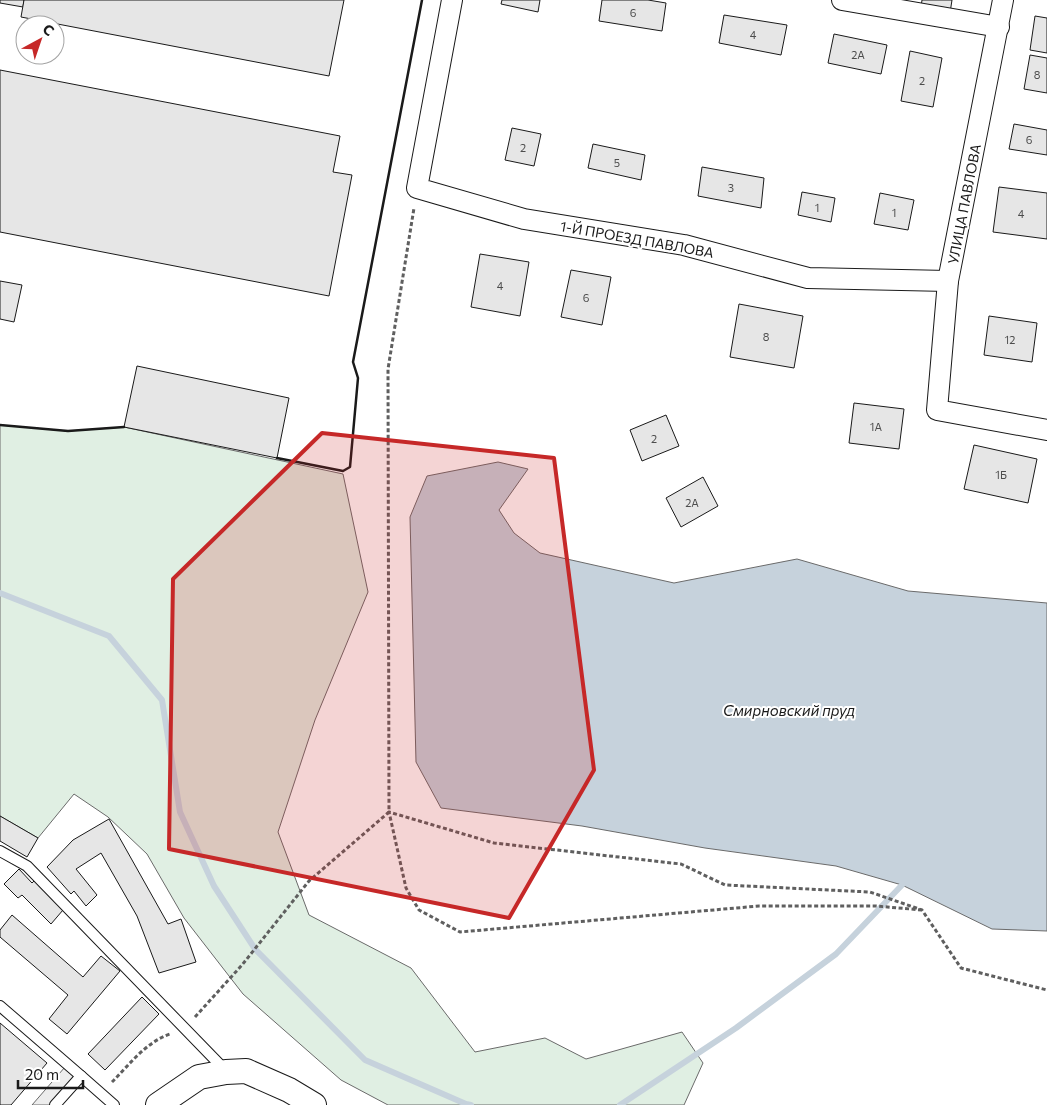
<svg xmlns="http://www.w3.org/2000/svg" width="1047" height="1105" font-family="Commissioner,sans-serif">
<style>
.green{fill:#e0efe3;stroke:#6a6a6a}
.parking{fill:#ededed;stroke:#6a6a6a}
.water{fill:#c6d2dc;stroke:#6a6a6a}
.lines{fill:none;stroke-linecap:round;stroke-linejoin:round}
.stream{stroke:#c6d2dc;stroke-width:6}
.building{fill:#e6e6e6;stroke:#1a1a1a}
.service-casing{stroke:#1a1a1a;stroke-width:12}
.minor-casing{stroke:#1a1a1a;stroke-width:22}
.tertiary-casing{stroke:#1a1a1a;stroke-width:26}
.path{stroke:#5f5f5f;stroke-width:3;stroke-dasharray:4 2.5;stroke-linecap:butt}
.service{stroke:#fff;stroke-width:10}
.minor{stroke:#fff;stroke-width:20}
.tertiary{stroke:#fff;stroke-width:24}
.wall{stroke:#1a1a1a;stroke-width:2.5}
.marked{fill:#c62828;fill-opacity:0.2;stroke:#c62828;stroke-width:4;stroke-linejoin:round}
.labels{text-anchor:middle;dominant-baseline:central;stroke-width:4;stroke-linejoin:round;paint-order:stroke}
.number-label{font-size:11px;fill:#4d4d4d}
.street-label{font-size:14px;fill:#1a1a1a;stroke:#fff}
.water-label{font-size:15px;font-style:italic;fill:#1a1a1a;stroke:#fff}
</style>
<rect width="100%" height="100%" fill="#fff"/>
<polygon class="green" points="0,425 68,431 124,427 343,474 368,592 315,720 278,832 309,915 411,968 475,1052 545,1038 586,1059 682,1032 703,1063 684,1105 388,1105 341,1080 243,994 184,918 147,854 108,817 74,794 38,838 0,816"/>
<polygon class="parking" points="65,1067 76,1077 52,1105 32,1105"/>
<polygon class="water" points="498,462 528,469 499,510 514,533 540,553 674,583 797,559 908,591 1047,603 1047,931 992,929 902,885 836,866 705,848 582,826 441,808 416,762 410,517 427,476"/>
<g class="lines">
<g class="stream">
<polyline points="0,593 109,636 162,700 180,812 214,886 255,949 365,1060 466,1104 471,1105"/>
<polyline points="620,1105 736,1028 836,954 902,885"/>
</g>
</g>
<g class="building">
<polygon points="0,0 24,0 23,7 0,3"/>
<polygon points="24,0 344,0 329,76 21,17"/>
<polygon points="502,0 540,0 538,12 501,4"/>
<polygon points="602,0 648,0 666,3 662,31 599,21"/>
<polygon points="922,0 952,0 950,13 921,7"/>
<polygon points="724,15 787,25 781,55 719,43"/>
<polygon points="1035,16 1047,18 1047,53 1030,50"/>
<polygon points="834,34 887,45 881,74 828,63"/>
<polygon points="910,51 942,58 933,107 901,101"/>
<polygon points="1030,55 1047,58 1047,93 1024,89"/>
<polygon points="0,70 340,136 333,172 352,175 329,296 0,232"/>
<polygon points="1014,124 1047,130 1047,155 1009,149"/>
<polygon points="512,128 541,134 534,166 505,160"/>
<polygon points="593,144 645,155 641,180 588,168"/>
<polygon points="702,167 764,178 761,208 698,196"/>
<polygon points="999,187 1047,193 1047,239 993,232"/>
<polygon points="802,192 835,198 831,222 798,215"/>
<polygon points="880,193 914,200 908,230 874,224"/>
<polygon points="480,254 529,262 520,316 471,307"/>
<polygon points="571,270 611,277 602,325 561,317"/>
<polygon points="0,281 22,285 14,322 0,319"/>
<polygon points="739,304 803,316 794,368 730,357"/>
<polygon points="989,316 1037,323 1032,362 984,355"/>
<polygon points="137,366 289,398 277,458 124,427"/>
<polygon points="854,403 904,409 899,449 849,443"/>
<polygon points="666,415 679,446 642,461 630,430"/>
<polygon points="974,445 1037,459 1028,503 964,489"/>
<polygon points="703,477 718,506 681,527 666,498"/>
<polygon points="0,816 38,838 27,857 0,841"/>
<polygon points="109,819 168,924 181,919 196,962 159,973 137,916 101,853 76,869 97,895 86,906 74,891 71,894 47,867 73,840"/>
<polygon points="19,869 32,883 34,881 63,910 51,924 22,895 18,898 4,884"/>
<polygon points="12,915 83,977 101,956 120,971 67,1034 49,1019 68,995 0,937 0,930"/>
<polygon points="142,997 159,1014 105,1070 88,1054"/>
<polygon points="0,1023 47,1063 11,1105 0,1105"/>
</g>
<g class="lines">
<defs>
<g id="service">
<polyline points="0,851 27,866 226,1071"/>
<polyline points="0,1006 81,1076"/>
<polyline points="55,1105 81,1076 114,1105"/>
</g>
<g id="minor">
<polyline points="452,0 417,188 524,219 684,245 808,278 948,281"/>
<polyline points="842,0 999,27"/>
<polyline points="1003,0 948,281 937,410 1047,430"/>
</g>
<polyline id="tertiary" points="158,1105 199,1077 226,1072 246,1071 289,1090 314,1105"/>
</defs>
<use href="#service" class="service-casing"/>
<use href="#minor" class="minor-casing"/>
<use href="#tertiary" class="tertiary-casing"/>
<g class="path">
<polyline points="922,910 876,906 759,906 460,932 419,910 406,888 389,812 494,843 681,864 725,885 870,892 922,910 961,968 1047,990"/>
<polyline points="195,1017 242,965 309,881 389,812 388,369 414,208"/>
<path d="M112,1082c17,-17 34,-40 58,-48"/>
</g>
<use href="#service" class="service"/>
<use href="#minor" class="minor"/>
<use href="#tertiary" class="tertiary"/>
<g class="wall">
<polyline points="0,425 68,431 124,427"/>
<polyline points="277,458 343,471 350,467 358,378 353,362 422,0"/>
</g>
</g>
<path class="marked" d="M322,433l232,25 40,312 -85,148 -340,-69 4,-270z"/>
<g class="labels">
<g class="number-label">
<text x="633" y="12">6</text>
<text x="753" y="34">4</text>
<text x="858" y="54">2А</text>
<text x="1037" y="74">8</text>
<text x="922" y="80">2</text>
<text x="1029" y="139">6</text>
<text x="523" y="147">2</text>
<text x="617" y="162">5</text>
<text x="731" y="187">3</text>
<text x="817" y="207">1</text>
<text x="894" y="212">1</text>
<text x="1021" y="213">4</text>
<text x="500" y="285">4</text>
<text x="586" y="297">6</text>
<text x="766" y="336">8</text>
<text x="1010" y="339">12</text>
<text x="876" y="426">1А</text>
<text x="654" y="438">2</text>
<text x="1001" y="474">1Б</text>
<text x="692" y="502">2А</text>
</g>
<g class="street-label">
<text transform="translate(964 204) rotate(-79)">УЛИЦА ПАВЛОВА</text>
<text transform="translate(637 239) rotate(10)">1-Й ПРОЕЗД ПАВЛОВА</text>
</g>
<g class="water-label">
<text x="789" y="710">Смирновский пруд</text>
</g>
</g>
<g transform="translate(40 40) rotate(40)"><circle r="24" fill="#ffffff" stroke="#a3a3a3"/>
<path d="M0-4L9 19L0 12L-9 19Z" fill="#c62828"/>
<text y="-8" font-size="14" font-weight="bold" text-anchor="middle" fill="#1a1a1a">С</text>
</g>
<path d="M18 1080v8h65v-8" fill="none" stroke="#1a1a1a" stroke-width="2.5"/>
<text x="25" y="1080" font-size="15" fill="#1a1a1a" stroke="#ffffff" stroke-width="4" paint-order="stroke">20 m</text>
</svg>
